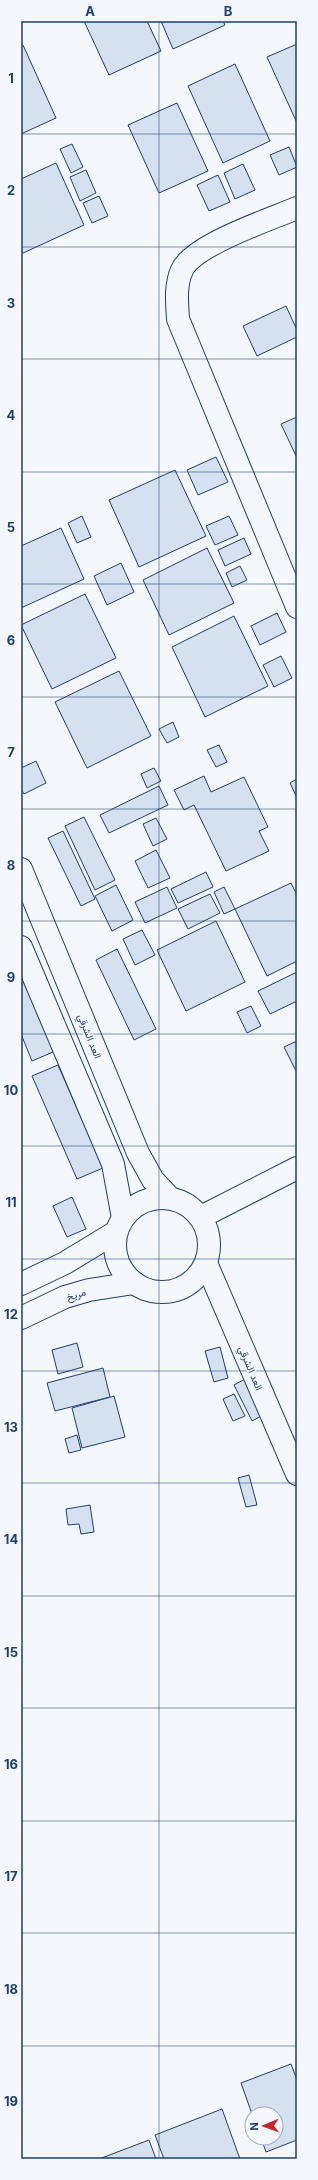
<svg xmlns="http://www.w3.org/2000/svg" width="318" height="2180" font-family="Inter,Vazirmatn,sans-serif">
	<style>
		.building { fill: #d5e0f0; stroke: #1d3f73 }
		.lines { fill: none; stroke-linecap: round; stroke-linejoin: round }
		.street-casing { stroke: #1d3f73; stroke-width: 24 }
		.street { stroke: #f4f7fb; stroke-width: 22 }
		.grid { fill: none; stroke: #1d3f73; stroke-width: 1; stroke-opacity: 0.55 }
		.labels { text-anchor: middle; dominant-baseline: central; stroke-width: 3; stroke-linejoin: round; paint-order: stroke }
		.street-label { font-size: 10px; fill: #1d3f73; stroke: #f4f7fb }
		.neatline { fill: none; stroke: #1d3f73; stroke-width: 1.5 }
		.grid-label { font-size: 13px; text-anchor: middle; font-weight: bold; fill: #1d3f73 }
	</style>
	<rect width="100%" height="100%" fill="#f4f7fb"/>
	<!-- building -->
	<g class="building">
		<polygon points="84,21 147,21 161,51 109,75"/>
		<polygon points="161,21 223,21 225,25 173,49"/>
		<polygon points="297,44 297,123 267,57"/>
		<polygon points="23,45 56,118 21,134 21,46"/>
		<polygon points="235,64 270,141 223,163 188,86"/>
		<polygon points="177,103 208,171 159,193 128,125"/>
		<polygon points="72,144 83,167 71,173 60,149"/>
		<polygon points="289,147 297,167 279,175 270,155"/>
		<polygon points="56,163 84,225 21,254 21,179"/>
		<polygon points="243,164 255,190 235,199 224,173"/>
		<polygon points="86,170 96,193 80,201 70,177"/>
		<polygon points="218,175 230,202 209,211 197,185"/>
		<polygon points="99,196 108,216 92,223 83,203"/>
		<polygon points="286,306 297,330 297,337 257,356 243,326"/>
		<polygon points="297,417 297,458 281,424"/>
		<polygon points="216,457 228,482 198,495 187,470"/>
		<polygon points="175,470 206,536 139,567 109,500"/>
		<polygon points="82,516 91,537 77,543 68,523"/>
		<polygon points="229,516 238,535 215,545 206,526"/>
		<polygon points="61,528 84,579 21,608 21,546"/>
		<polygon points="244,538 251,554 225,566 218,550"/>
		<polygon points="207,548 234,603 169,635 143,580"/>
		<polygon points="121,563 134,592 107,605 94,576"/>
		<polygon points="240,566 247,580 232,587 226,573"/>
		<polygon points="85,594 116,658 52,689 21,625"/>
		<polygon points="277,613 286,632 260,645 251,626"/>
		<polygon points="234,616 268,686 205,717 172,647"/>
		<polygon points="281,656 292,678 274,687 263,665"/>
		<polygon points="119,671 151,736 87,768 55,702"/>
		<polygon points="173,722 179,737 167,743 159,729"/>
		<polygon points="219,745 227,762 216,767 207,750"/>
		<polygon points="36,761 46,783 24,794 21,789 21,768"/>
		<polygon points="154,768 161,781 147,788 141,774"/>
		<polygon points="204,776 211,792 244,777 268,827 259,831 269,851 226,871 194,805 184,810 174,790"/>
		<polygon points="297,779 297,798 290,783"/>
		<polygon points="159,786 168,805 109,833 100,815"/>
		<polygon points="84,817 115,880 95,890 65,826"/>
		<polygon points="156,818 167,839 153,846 143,824"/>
		<polygon points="63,831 95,899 81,906 48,838"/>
		<polygon points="156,850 170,878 148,888 135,861"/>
		<polygon points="206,872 213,887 178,903 171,889"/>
		<polygon points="291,883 297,895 297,961 267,976 235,909"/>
		<polygon points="116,885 133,920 112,931 95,896"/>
		<polygon points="167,887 177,908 145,923 135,902"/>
		<polygon points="224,887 235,909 224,914 214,892"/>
		<polygon points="210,894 220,913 188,929 178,909"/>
		<polygon points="216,921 245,982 186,1011 157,950"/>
		<polygon points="142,930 155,955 135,965 123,939"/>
		<polygon points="117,949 156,1029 134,1040 96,960"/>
		<polygon points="21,960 60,1049 32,1061 21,1034"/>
		<polygon points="297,972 297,1001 270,1014 258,991"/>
		<polygon points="251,1006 261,1026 247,1033 237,1012"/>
		<polygon points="297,1041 297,1073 284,1047"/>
		<polygon points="58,1065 103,1168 77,1179 32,1076"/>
		<polygon points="72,1197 86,1229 67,1237 53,1206"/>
		<polygon points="77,1343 83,1367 58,1374 52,1350"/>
		<polygon points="220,1347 228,1378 214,1382 205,1351"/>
		<polygon points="103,1368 110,1397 55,1411 47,1383"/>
		<polygon points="245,1379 263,1415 252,1421 234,1385"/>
		<polygon points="234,1394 245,1416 233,1421 223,1399"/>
		<polygon points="114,1396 125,1437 82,1448 72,1408"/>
		<polygon points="77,1435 81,1450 69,1453 65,1439"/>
		<polygon points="249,1475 257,1505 246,1507 238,1478"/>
		<polygon points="90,1505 94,1532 81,1534 79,1524 68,1525 66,1509"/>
		<polygon points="291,2064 297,2080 297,2140 266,2152 261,2138 276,2138 276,2114 252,2114 241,2083"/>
		<polygon points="222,2109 240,2159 164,2159 155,2135"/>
		<polygon points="149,2140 156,2159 99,2159"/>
	</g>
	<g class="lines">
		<!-- street casing -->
		<g class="street-casing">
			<g id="street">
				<path d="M297,208c-26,11 -104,37 -115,62 -7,15 -5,33 -4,49l119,288"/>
				<polyline points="21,869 138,1153 153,1180 169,1197"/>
				<polyline points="21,947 113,1164 123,1218"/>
				<circle cx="162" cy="1245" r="47"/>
				<polyline points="201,1217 297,1168"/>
				<polyline points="206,1263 297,1474"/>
				<polyline points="21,1284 65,1263 116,1232"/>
				<polyline points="21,1318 65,1297 89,1290 134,1283"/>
			</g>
		</g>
		<!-- street -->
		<use href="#street" class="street"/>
	</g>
	<!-- grid -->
	<path class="grid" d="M159,21v2138M21,134h276M21,247h276M21,359h276M21,472h276M21,584h276M21,697h276M21,809h276M21,921h276M21,1034h276M21,1146h276M21,1259h276M21,1371h276M21,1483h276M21,1596h276M21,1708h276M21,1821h276M21,1933h276M21,2046h276"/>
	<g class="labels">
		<!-- street labels -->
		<g class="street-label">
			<text transform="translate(90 1036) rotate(68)">العد الشرقي</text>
			<text transform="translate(76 1294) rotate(-17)">مريخ</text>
			<text transform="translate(251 1368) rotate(67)">العد الشرقي</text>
		</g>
	</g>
	<!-- border -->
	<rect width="318" height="2180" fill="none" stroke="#f4f7fb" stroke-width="44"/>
	<!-- north arrow -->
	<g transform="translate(264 2126) rotate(268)"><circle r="19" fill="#f4f7fb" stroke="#9eadc5"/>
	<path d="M0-3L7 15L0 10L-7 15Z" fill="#c62828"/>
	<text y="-6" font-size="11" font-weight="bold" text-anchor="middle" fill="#1d3f73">N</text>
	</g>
	<rect x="22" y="22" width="274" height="2136" class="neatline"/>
	<g class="grid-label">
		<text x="90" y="16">A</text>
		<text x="228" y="16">B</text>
		<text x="11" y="83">1</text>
		<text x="11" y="195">2</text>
		<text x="11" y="308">3</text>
		<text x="11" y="420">4</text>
		<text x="11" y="532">5</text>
		<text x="11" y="645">6</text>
		<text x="11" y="757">7</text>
		<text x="11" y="870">8</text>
		<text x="11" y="982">9</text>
		<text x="11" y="1095">10</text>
		<text x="11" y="1207">11</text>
		<text x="11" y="1319">12</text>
		<text x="11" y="1432">13</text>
		<text x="11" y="1544">14</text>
		<text x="11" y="1657">15</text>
		<text x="11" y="1769">16</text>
		<text x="11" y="1881">17</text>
		<text x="11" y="1994">18</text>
		<text x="11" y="2106">19</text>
	</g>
</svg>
